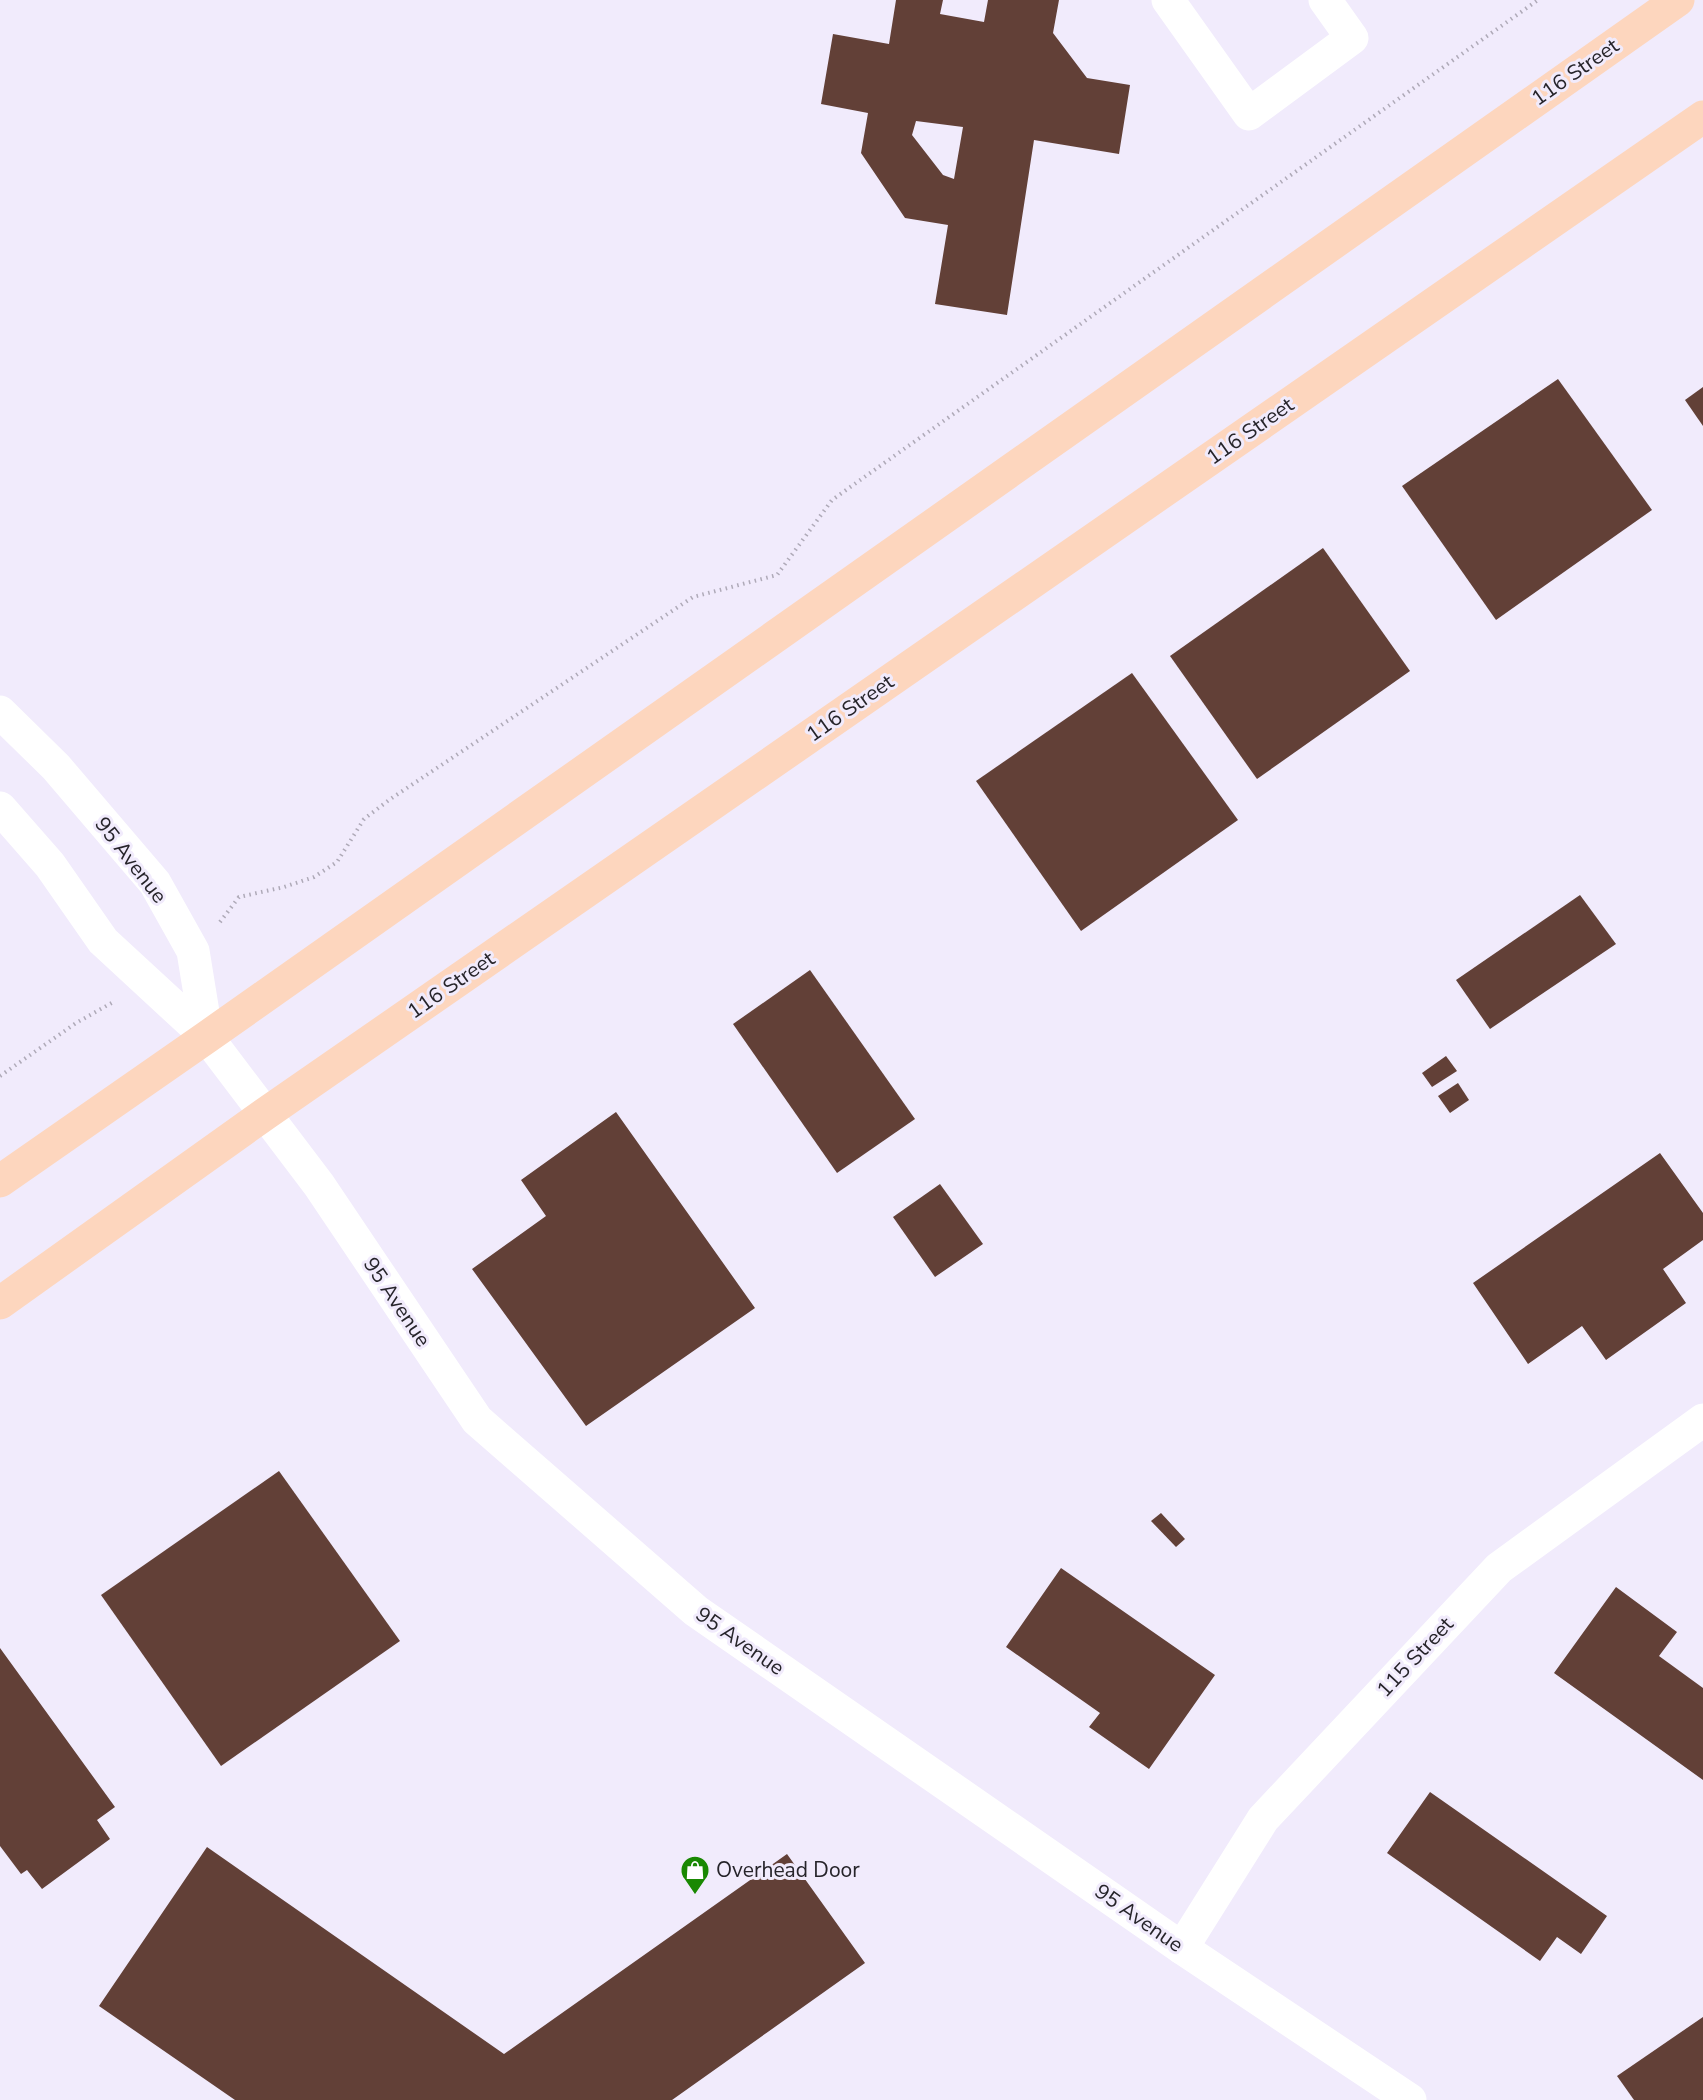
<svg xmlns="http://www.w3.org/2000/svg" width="1703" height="2100" font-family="'Nunito Sans',sans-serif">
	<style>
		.building { fill: #624037; fill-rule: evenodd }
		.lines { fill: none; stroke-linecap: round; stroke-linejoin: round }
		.path { stroke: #afaab8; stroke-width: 4; stroke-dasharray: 1.5 4.5; stroke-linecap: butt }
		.minor { stroke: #fff; stroke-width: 33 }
		.major { stroke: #fdd6be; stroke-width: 33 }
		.labels { text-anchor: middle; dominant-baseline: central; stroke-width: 6; stroke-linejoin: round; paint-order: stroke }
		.street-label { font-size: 21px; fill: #26242a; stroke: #f1ebfc }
		.poi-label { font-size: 21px; fill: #26242a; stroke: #f1ebfc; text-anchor: start }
	</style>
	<rect width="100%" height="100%" fill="#f1ebfc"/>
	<!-- building -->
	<g class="building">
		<path d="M896,0h47l-3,14 44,8 4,-22h71l-6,33 34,45 43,7 -11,69 -85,-14 -27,175 -72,-11 13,-79 -43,-7 -44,-65 7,-40 -47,-9 12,-70 56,10zM916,121l47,6 -9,52 -11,-4 -31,-40z"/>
		<polygon points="1558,379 1652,510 1496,620 1402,486"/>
		<polygon points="1703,387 1703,426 1685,400"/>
		<polygon points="1323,548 1410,671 1257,779 1170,656"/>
		<polygon points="1132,673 1238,820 1081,931 976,781"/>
		<polygon points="1580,895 1616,944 1490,1029 1456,980"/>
		<polygon points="810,970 915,1119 837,1173 733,1024"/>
		<polygon points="1446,1056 1457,1071 1432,1087 1422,1073"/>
		<polygon points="1458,1083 1469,1100 1450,1113 1438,1096"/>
		<polygon points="616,1112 755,1308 586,1426 472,1269 546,1216 521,1180"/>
		<polygon points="1660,1153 1703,1213 1703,1240 1663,1269 1686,1303 1606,1360 1582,1326 1528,1364 1473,1283"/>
		<polygon points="940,1184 983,1244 935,1277 893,1217"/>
		<polygon points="279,1471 400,1641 221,1766 101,1595"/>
		<polygon points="1161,1513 1185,1539 1176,1547 1151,1521"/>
		<polygon points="1061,1568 1215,1675 1149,1769 1089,1727 1100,1713 1006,1647"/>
		<polygon points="1616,1587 1677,1632 1659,1656 1703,1688 1703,1780 1554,1673"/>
		<polygon points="0,1648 115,1807 97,1820 110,1839 42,1889 27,1870 21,1874 0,1846"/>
		<polygon points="1430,1792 1607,1916 1581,1954 1557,1937 1540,1961 1387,1853"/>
		<polygon points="207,1847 504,2054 787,1854 865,1963 672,2100 235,2100 99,2006"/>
		<polygon points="1703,2017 1703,2100 1634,2100 1617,2076"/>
	</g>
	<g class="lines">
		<!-- path -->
		<g class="path">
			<polyline points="220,922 239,897 284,887 314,877 337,862 364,819 389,800 693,597 777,575 832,500 1538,0"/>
			<polyline points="0,1076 76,1023 115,1001"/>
		</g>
		<!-- minor -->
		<g class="minor">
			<polyline points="1168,0 1249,114 1352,38 1325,0"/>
			<polyline points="0,712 56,767 155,883 193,951 207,1037"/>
			<polyline points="0,808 50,865 103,941 207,1037 319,1185 477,1420 696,1611 1182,1948 1410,2100"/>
			<polyline points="1182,1948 1263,1819 1499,1568 1703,1420"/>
		</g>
		<!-- major -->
		<g class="major">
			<polyline points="0,1181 207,1037 1678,0"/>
			<polyline points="0,1303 265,1114 1703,117"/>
		</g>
	</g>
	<!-- icons -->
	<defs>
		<g id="shop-pin" transform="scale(1.5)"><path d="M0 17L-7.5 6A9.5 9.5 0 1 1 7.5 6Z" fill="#198802" stroke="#f1ebfc"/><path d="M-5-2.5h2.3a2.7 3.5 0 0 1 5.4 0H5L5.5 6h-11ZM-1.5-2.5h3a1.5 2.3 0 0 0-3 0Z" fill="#fff"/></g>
	</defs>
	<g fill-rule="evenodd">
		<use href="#shop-pin" x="695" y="1870"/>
	</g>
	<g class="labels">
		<!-- street labels -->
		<g class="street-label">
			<text transform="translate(1575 72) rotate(-35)">116 Street</text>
			<text transform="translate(1250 431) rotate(-35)">116 Street</text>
			<text transform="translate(850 708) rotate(-35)">116 Street</text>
			<text transform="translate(131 860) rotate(52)">95 Avenue</text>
			<text transform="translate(451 985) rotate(-35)">116 Street</text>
			<text transform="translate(397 1302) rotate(56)">95 Avenue</text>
			<text transform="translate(740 1641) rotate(35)">95 Avenue</text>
			<text transform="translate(1415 1657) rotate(-47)">115 Street</text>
			<text transform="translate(1139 1918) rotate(35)">95 Avenue</text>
		</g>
		<!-- poi labels -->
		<g class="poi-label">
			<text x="716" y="1870">Overhead Door</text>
		</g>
	</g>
</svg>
